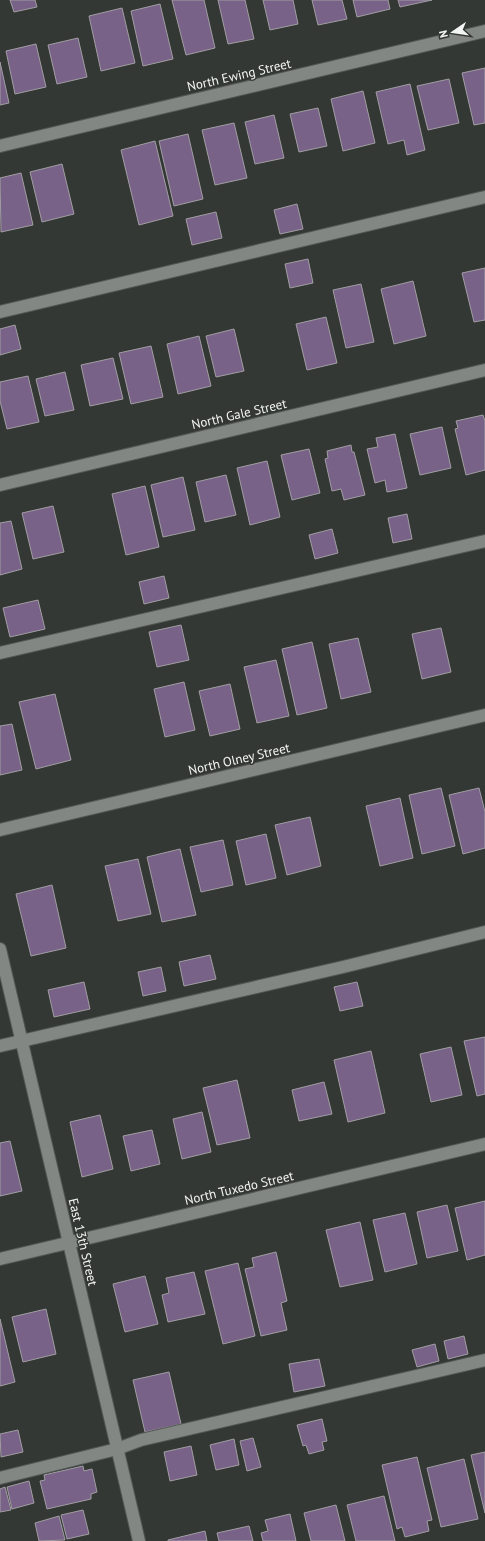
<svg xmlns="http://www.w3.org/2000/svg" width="485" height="1541" font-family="'PT Sans',sans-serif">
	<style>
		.building { fill: #796287; stroke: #a19ea3 }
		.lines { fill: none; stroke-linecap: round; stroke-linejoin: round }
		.minor-casing { stroke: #535755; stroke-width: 14 }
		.minor { stroke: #828784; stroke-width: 12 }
		.labels { text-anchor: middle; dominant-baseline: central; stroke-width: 3; stroke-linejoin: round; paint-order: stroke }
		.street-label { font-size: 13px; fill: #f2f5f3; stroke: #343835 }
	</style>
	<rect width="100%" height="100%" fill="#343835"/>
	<!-- building -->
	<g class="building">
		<polygon points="10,0 35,0 37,7 14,12"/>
		<polygon points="172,0 204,0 215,48 186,55"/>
		<polygon points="218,0 245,0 254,39 228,44"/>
		<polygon points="263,0 293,0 298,24 270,30"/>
		<polygon points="312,0 342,0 347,19 318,25"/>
		<polygon points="353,0 388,0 390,9 357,17"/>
		<polygon points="398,0 432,0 400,7"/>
		<polygon points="160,4 173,59 143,66 131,11"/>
		<polygon points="122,8 135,63 101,71 89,16"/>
		<polygon points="78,38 87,77 57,84 48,45"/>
		<polygon points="36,44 46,87 15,94 6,51"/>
		<polygon points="0,62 9,103 0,105"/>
		<polygon points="485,68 485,123 474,125 462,73"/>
		<polygon points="449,79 459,123 428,130 417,86"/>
		<polygon points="410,84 425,150 407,155 404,140 388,144 376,92"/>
		<polygon points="363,91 375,143 343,151 331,99"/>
		<polygon points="318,108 327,146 299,152 290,114"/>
		<polygon points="274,115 284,158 255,164 245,122"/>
		<polygon points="234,123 247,178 215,185 202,130"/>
		<polygon points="188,134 203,199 174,206 159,141"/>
		<polygon points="155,141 173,216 139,225 121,150"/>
		<polygon points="62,164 74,214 42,222 30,172"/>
		<polygon points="21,173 33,225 1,232 0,178"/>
		<polygon points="297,204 303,229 280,234 274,210"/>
		<polygon points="216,212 222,238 192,245 186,219"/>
		<polygon points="308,259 313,283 290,288 285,264"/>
		<polygon points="485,268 485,320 474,322 462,273"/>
		<polygon points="413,281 426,336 394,344 381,289"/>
		<polygon points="361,284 374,342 346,348 333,290"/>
		<polygon points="326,317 337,363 307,370 296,324"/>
		<polygon points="15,325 21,349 0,355 0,329"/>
		<polygon points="234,329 244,371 216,377 206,336"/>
		<polygon points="199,336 211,386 178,394 167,344"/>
		<polygon points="151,346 163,397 131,404 119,353"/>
		<polygon points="113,358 123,399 90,406 81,365"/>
		<polygon points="65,372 74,410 45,416 36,379"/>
		<polygon points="28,376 39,422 7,429 0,401 0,382"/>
		<polygon points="483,415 485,421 485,470 466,475 455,429 458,428 456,421"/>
		<polygon points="442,427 451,468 420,475 410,434"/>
		<polygon points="395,434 407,488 387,492 385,480 375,483 367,449 378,447 376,438"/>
		<polygon points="351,445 352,452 354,452 365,495 344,500 341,489 332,491 325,459 328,458 327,451"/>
		<polygon points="309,449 320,493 292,500 281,455"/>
		<polygon points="267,461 280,517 250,525 237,468"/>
		<polygon points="226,475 236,515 205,522 196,482"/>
		<polygon points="183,477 195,530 163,537 151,485"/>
		<polygon points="145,486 159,547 126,555 112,494"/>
		<polygon points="53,506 64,552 33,559 22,513"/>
		<polygon points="407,514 412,539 393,543 388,518"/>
		<polygon points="11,521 22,569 0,575 0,523"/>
		<polygon points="332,529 338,553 315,559 309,535"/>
		<polygon points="164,576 169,598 144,604 139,582"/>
		<polygon points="38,600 45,629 10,637 3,608"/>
		<polygon points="181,625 189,660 157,667 149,632"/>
		<polygon points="441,628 451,672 422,679 412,634"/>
		<polygon points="358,638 371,692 341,699 329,644"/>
		<polygon points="312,642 327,708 297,715 282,649"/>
		<polygon points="276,660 289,716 257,723 244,667"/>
		<polygon points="184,682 195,730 165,737 154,689"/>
		<polygon points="230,684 240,729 210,736 199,691"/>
		<polygon points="55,694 71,760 36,769 19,702"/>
		<polygon points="12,724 22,770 0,775 0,726"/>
		<polygon points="441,788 455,846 422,854 409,795"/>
		<polygon points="479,788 485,812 485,848 463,854 449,795"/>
		<polygon points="400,798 413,858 380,866 366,806"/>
		<polygon points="310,817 321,866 287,875 275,825"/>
		<polygon points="266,834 276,878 246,885 236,841"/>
		<polygon points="223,840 233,885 201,892 190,847"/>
		<polygon points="180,849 196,915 162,922 147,857"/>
		<polygon points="138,859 151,914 118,921 105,866"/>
		<polygon points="52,885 66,948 31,956 16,894"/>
		<polygon points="210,955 216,979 184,986 179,962"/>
		<polygon points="161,967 166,991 143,996 138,972"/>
		<polygon points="84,982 90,1009 54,1017 48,990"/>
		<polygon points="357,982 363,1006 340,1011 334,987"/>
		<polygon points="485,1037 485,1094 477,1096 464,1041"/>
		<polygon points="451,1047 462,1095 431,1102 420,1054"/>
		<polygon points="371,1051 385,1113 348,1122 334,1060"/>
		<polygon points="237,1080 250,1138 217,1145 203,1088"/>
		<polygon points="324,1082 332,1114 299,1121 292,1090"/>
		<polygon points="202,1112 211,1152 182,1159 173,1119"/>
		<polygon points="100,1115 113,1169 82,1177 70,1122"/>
		<polygon points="152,1130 160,1164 131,1171 123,1136"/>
		<polygon points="10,1141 22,1191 0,1196 0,1143"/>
		<polygon points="485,1201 485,1255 467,1260 455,1208"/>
		<polygon points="447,1205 458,1251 427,1258 417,1212"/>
		<polygon points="405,1213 417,1264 385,1272 373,1220"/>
		<polygon points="360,1222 373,1280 340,1287 326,1230"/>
		<polygon points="276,1252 287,1301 281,1303 287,1330 261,1336 245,1269 254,1267 252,1258"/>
		<polygon points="238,1263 255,1336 223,1344 205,1271"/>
		<polygon points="194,1272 205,1314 168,1322 162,1295 169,1293 166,1278"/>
		<polygon points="145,1276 158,1324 125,1332 113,1284"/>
		<polygon points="46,1309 56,1354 23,1362 12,1317"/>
		<polygon points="0,1319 15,1382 0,1386"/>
		<polygon points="464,1336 468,1354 448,1359 444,1341"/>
		<polygon points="435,1344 439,1361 417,1367 412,1350"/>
		<polygon points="319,1359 325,1386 294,1392 289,1364"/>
		<polygon points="169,1372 181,1424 145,1432 133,1380"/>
		<polygon points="322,1419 327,1441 322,1442 324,1450 309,1454 306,1445 303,1446 297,1425"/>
		<polygon points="18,1430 23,1452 1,1457 0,1434"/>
		<polygon points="253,1438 261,1467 247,1471 240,1441"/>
		<polygon points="234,1439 239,1465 216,1470 210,1445"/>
		<polygon points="191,1446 197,1475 170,1481 164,1452"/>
		<polygon points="485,1452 485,1513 471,1455"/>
		<polygon points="417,1457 432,1520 427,1521 429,1531 405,1537 402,1527 397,1529 382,1465"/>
		<polygon points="464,1459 478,1519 441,1527 427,1468"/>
		<polygon points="83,1466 84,1471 92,1469 97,1492 91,1494 91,1499 47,1509 40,1481 45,1480 44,1475"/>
		<polygon points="29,1481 34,1503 12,1509 7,1487"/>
		<polygon points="5,1487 11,1510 0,1512 0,1489"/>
		<polygon points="384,1496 395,1541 356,1541 347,1505"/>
		<polygon points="336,1505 345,1541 311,1541 304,1513"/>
		<polygon points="83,1510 89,1534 67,1539 61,1515"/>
		<polygon points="290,1514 296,1541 263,1541 261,1533 268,1531 265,1520"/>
		<polygon points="59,1516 65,1540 39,1541 35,1523"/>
		<polygon points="249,1526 253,1541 219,1541 217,1533"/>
		<polygon points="205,1531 207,1541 168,1541 168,1540"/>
	</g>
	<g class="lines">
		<!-- minor casing -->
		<g class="minor-casing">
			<g id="minor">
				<polyline points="0,146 485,31"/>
				<polyline points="0,312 485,197"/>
				<polyline points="0,485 485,370"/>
				<polyline points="0,653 485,541"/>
				<polyline points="0,830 485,715"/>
				<polyline points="0,949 139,1541"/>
				<polyline points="0,1046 343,967 485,932"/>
				<polyline points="0,1259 485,1144"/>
				<polyline points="0,1478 117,1449 141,1440 485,1360"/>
			</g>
		</g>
		<!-- minor -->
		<use href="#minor" class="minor"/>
	</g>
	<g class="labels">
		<!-- street labels -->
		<g class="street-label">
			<text transform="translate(239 75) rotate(-13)">North Ewing Street</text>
			<text transform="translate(239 414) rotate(-13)">North Gale Street</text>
			<text transform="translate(239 759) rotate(-13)">North Olney Street</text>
			<text transform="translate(239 1188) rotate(-13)">North Tuxedo Street</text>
			<text transform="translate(83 1242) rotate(77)">East 13th Street</text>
		</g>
	</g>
	<!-- north arrow -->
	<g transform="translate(453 32) rotate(257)" stroke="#343835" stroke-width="3" paint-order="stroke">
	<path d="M0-3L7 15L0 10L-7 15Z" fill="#f2f5f3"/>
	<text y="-6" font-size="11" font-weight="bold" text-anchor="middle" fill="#f2f5f3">N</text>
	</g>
</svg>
